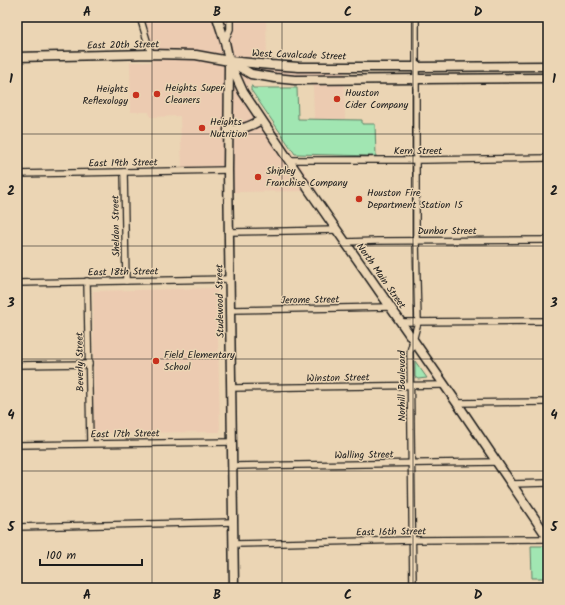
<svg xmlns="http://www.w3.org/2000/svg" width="565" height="605" font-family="Kalam,sans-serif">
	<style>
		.built { fill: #eccbb1 }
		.green { fill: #a1e6b2; stroke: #5e8167 }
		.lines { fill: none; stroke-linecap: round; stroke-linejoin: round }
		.minor-casing { stroke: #1c1c1c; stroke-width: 8 }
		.secondary-casing { stroke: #1c1c1c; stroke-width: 11 }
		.minor { stroke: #ebd5b4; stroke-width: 5.5 }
		.secondary { stroke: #ebd5b4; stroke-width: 8 }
		.grid { fill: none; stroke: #1c1c1c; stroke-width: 1; stroke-opacity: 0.55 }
		.poi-dot { fill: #c8321e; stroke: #ebd5b4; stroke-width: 1.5 }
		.labels { text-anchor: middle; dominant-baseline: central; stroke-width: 3; stroke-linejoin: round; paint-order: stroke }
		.street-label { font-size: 10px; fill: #1c1c1c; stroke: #ebd5b4 }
		.poi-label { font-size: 10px; fill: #1c1c1c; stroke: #ebd5b4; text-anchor: start }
		.neatline { fill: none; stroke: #1c1c1c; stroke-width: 1.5 }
		.grid-label { font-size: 13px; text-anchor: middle; font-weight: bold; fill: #1c1c1c }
	</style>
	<rect width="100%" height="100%" fill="#ebd5b4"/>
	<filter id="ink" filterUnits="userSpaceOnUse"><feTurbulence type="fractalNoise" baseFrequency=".025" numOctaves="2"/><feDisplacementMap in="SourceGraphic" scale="8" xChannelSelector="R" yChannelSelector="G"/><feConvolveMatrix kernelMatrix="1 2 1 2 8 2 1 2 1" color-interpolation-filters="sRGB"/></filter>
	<g filter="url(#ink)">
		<!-- built -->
		<g class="built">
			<polygon points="142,17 208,17 208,19 231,18 232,17 266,17 267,61 284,63 344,63 345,119 314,119 313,84 275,82 252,79 250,81 247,85 249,91 318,191 234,192 233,166 182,167 180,116 150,117 149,112 131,112 130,62 151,62 151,43"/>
			<polygon points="217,288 220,432 94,433 93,291"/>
		</g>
		<!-- green -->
		<g class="green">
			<polygon points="252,86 253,88 297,88 298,119 362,120 362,124 375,124 376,156 295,154 251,90 251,86"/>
			<polygon points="415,361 427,378 418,379 415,377"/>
			<polygon points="531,546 544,546 548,554 548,578 532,578"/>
		</g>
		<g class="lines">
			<!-- minor casing -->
			<g class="minor-casing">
				<g id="minor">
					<polyline points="140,17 151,54"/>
					<polyline points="225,41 230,29 230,17"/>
					<polyline points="288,160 425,160 548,158"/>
					<polyline points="124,172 126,281"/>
					<polyline points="17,174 228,170"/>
					<polyline points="229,232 337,230"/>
					<polyline points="345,242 377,241 548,240"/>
					<polyline points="87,281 90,443"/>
					<polyline points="17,283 230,279"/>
					<polyline points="230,310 390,307"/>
					<polyline points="400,322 548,321"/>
					<polyline points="17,365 89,364"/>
					<polyline points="232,388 444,385"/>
					<polyline points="457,403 548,402"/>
					<polyline points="17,445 232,442"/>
					<polyline points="233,466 497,462"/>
					<polyline points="511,484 548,483"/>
					<polyline points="17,527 234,522"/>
					<polyline points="234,544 412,540 548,539"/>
					<polyline points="413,588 410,352 418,322 416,241 416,17"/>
				</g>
			</g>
			<!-- secondary casing -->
			<g class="secondary-casing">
				<g id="secondary">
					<polyline points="217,17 225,42 229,61 243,92 300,177 457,403 548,538"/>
					<polyline points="17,57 151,54 196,55 229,61 271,65 299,67 416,67 548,66"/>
					<polyline points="231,62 251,74 275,78 295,80 548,78"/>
					<polyline points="229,65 228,170 234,588"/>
					<path d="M228,130c15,-1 21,-3 33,-10"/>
				</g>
			</g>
			<!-- minor -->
			<use href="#minor" class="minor"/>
			<!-- secondary -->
			<use href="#secondary" class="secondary"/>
		</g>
	</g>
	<!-- grid -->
	<path class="grid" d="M152,17v571M282,17v571M413,17v571M17,134h531M17,246h531M17,359h531M17,471h531"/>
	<!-- markers -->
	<g class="poi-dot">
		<circle cx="157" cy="94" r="4"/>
		<circle cx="136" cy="95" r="4"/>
		<circle cx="337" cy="99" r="4"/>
		<circle cx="202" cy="128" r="4"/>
		<circle cx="258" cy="177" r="4"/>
		<circle cx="359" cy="199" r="4"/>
		<circle cx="156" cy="361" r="4"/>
	</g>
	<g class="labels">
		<!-- street labels -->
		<g class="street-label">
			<text transform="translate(123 45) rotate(-1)">East 20th Street</text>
			<text transform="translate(299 55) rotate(2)">West Cavalcade Street</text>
			<text x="418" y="151">Kern Street</text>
			<text transform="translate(123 163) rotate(-1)">East 19th Street</text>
			<text transform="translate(116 226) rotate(-91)">Sheldon Street</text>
			<text x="447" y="231">Dunbar Street</text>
			<text transform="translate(123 272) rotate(-1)">East 18th Street</text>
			<text transform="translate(381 276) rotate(55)">North Main Street</text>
			<text transform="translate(310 300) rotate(-1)">Jerome Street</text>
			<text transform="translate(220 301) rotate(-91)">Studewood Street</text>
			<text transform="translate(80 362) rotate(-91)">Beverly Street</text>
			<text transform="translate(338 378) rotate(-1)">Winston Street</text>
			<text transform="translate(402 386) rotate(-90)">Norhill Boulevard</text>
			<text transform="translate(125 434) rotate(-1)">East 17th Street</text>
			<text transform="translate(364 455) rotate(-1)">Walling Street</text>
			<text transform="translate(391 532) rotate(-1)">East 16th Street</text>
		</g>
		<!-- poi labels -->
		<g class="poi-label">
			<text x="165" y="88">Heights Super<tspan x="165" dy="12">Cleaners</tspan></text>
			<text x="128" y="89" text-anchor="end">Heights<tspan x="128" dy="12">Reflexology</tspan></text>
			<text x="345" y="93">Houston<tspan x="345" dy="12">Cider Company</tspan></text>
			<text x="210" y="122">Heights<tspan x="210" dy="12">Nutrition</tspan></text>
			<text x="266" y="171">Shipley<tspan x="266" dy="12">Franchise Company</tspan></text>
			<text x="367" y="193">Houston Fire<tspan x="367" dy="12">Department Station 15</tspan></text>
			<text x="164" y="355">Field Elementary<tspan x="164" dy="12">School</tspan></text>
		</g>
	</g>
	<!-- margin -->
	<rect width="565" height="605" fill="none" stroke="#ebd5b4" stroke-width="44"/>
	<!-- scale -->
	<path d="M40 559v6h102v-6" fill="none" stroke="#1c1c1c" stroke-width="2"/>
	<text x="46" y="559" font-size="12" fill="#1c1c1c" stroke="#ebd5b4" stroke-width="3" paint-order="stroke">100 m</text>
	<rect x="22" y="22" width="521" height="561" class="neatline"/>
	<g class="grid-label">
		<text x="87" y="16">A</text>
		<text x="217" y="16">B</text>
		<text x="348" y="16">C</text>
		<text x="478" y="16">D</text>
		<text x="11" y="83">1</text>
		<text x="554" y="83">1</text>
		<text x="11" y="195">2</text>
		<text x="554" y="195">2</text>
		<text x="11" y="307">3</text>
		<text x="554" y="307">3</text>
		<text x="11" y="419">4</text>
		<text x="554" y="419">4</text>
		<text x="11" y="531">5</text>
		<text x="554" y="531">5</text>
		<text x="87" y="599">A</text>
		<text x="217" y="599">B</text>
		<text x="348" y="599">C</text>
		<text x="478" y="599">D</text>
	</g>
</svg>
